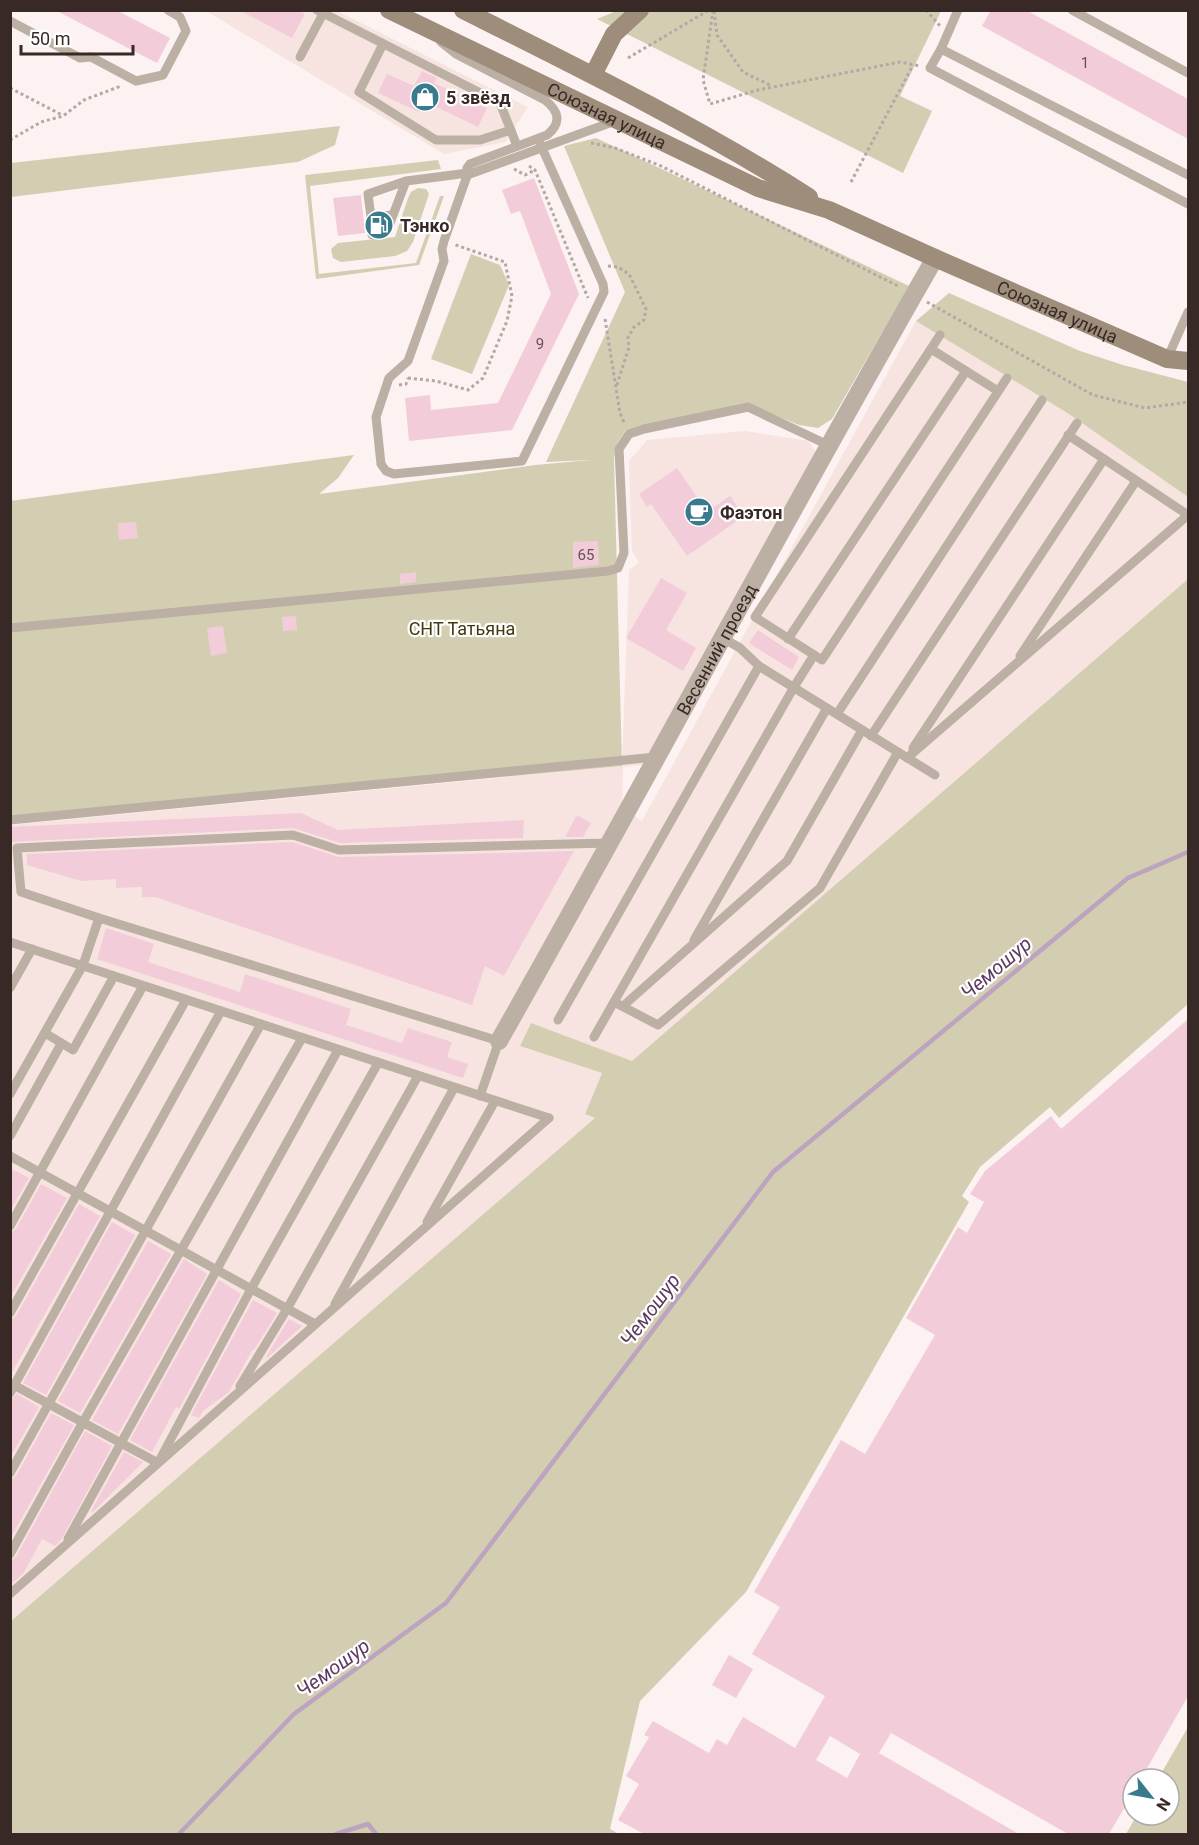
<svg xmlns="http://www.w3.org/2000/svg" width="1199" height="1845" font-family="Roboto,sans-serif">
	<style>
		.built { fill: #f7e4e0 }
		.green { fill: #d3ceb1 }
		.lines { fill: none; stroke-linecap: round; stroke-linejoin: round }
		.stream { stroke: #bca3bf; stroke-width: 4.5 }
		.building { fill: #f3ccd9; fill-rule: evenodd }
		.path { stroke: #b3a8a6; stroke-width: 3; stroke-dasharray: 3 3; stroke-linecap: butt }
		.lane { stroke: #bcafa3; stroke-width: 9 }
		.street { stroke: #bcafa3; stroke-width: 18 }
		.secondary { stroke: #9f8d7c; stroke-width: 18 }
		.labels { text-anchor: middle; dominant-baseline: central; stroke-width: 4.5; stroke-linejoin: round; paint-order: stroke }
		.number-label { font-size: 15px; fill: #675253 }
		.poi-label { font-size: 18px; font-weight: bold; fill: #382926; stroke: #fff; text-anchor: start }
		.street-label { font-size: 18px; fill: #382926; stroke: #fff }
		.park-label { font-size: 18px; fill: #41390c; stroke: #fff }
		.water-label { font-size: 20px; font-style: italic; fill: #5e3a62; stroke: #fff }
	</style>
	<rect width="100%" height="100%" fill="#fbf2f1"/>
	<!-- built -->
	<g class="built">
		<polygon points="206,11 337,11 528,107 505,142 444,154"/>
		<polygon points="916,321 1069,414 1188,497 1188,579 632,1061 531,1024 520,1046 602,1073 585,1114 596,1118 11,1621 11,825 622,766 629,570 639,562 632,551 629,461 647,440 745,431 809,441 816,453 643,765 623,767 622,808 642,821"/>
	</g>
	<!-- green -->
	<g class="green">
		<polygon points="619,10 941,11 900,96 932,111 903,173 597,19"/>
		<polygon points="340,126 335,145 298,162 11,197 11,163"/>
		<polygon points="596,138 909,286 832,419 818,428 799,425 745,403 625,431 616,445 614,459 622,766 11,822 10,501 354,455 338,478 319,494 536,465 590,460 546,462 625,292 564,146"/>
		<polygon points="438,160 441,169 310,186 319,274 416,263 440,196 444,196 419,265 316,279 305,175"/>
		<polygon points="418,188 426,189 429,194 413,242 407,251 395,256 341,262 333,258 331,249 338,243 395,237 408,198 411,192"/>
		<polygon points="471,254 500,265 509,285 472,374 431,359"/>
		<polygon points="949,293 1080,351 1123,365 1188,382 1188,497 1069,414 916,321"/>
		<polygon points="1188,579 1188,1004 1059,1118 1050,1107 980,1167 962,1196 969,1202 746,1592 640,1701 610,1829 619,1834 11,1834 11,1621 595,1118 585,1114 602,1073 520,1046 531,1023 632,1061"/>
		<polygon points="1188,1727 1188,1834 1126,1834 1137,1815 1169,1815 1169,1779 1158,1779"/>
	</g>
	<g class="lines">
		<!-- stream -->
		<g class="stream">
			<polyline points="179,1834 294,1714 446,1603 773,1172 1128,878 1188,852"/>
			<polyline points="336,1834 368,1824 376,1834"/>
		</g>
	</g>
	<!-- building -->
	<g class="building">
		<polygon points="55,10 116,10 170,38 157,63"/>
		<polygon points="239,10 298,10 305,14 292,38"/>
		<polygon points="991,10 1026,10 1188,99 1188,139 982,26"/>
		<polygon points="422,71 437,78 434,83 487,108 478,127 424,101 419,112 378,93 387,74 414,86"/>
		<polygon points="534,178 579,294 512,430 409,441 405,398 430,395 431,410 498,403 551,294 520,211 511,214 502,190"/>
		<polygon points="361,195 365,233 338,236 333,198"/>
		<polygon points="677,468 701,503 708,498 714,507 730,496 744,516 687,556 651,504 647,507 639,494"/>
		<polygon points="136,522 138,538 119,540 118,523"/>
		<polygon points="598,541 599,565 573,568 573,542"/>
		<polygon points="416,572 416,582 400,584 400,574"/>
		<polygon points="661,578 687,593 666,630 696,648 683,671 626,638"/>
		<polygon points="296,616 297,630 283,631 282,617"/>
		<polygon points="223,626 227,653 211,656 207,628"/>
		<polygon points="758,630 799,657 792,670 749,643"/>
		<polygon points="301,813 338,830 524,820 523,838 340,843 293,828 10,842 10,827"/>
		<polygon points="577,815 591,823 583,837 565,837"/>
		<polygon points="292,842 339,857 574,851 504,976 485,966 472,1005 155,897 142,897 142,887 116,888 116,879 81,881 27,865 27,854"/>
		<polygon points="106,928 154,944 148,962 240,992 245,974 351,1009 346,1025 402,1043 408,1028 452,1042 447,1057 468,1064 463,1078 97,959"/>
		<path d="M1188,1019v677l-47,83h-8v14l-24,41h-41l-177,-101 -12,20 140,81h-375l-26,-14 21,-36 -13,-8 23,-39 -5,-2 9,-14 56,32 8,-14 10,6 16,-28 52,31 30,-52 -73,-42 28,-47 -26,-15 87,-152 24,14 70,-119 -29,-17 52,-91 9,6 17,-31 -14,-8 15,-23 66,-55 10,13zM830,1736l30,18 -13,24 -31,-18z"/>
		<polygon points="10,1168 29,1178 10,1211"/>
		<polygon points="41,1184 67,1198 10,1298 10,1233 16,1229"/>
		<polygon points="79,1204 100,1216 10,1376 10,1320 16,1316"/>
		<polygon points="112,1222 135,1235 46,1395 23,1383"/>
		<polygon points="148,1241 171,1254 80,1413 58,1401"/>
		<polygon points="184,1259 207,1274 118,1434 92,1420"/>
		<polygon points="219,1280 241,1294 179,1409 176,1407 152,1452 130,1440"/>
		<polygon points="253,1300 277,1313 254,1350 253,1349 229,1392 203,1411 199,1418 191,1415"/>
		<polygon points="289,1319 302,1326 267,1358 266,1357"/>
		<polygon points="17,1394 39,1407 10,1458 10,1400"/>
		<polygon points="51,1413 74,1425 10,1539 10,1480 16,1476"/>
		<polygon points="85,1431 112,1446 61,1540 55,1546 42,1539 23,1574 10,1585 10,1561 16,1557"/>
		<polygon points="124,1452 143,1462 93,1512 91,1511"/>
		<polygon points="729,1655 753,1669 736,1698 712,1685"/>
	</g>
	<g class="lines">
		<!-- path -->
		<g class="path">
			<polyline points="713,10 703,80 710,104 758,90 900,62 920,66"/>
			<polyline points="926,10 940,26"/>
			<polyline points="714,11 717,35 743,72 772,86"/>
			<polyline points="628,58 709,10"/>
			<polyline points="10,88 62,115"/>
			<polyline points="10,140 41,122 63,116 84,100 121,86"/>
			<polyline points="591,143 615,148 661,166 900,287"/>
			<polyline points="529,166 535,170 588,298"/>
			<polyline points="514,169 525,175 535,170"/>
			<polyline points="851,182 913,65"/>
			<polyline points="608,266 618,267 629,274 646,309 644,320 634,327 628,337 629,347 616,388"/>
			<polyline points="927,302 1093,395 1145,408 1188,402"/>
			<polyline points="605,319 620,413 625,425"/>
			<polyline points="408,378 436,381 468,390 483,378 507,321 512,296 505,262 453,244"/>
			<polyline points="399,385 406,384 408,378"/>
		</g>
		<!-- lane -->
		<g class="lane">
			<polyline points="317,10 500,103 517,146"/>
			<polyline points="958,10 941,49 1188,175"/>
			<polyline points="1072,10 1188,73"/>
			<polyline points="10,21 80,58 91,57 136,81 163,75 186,31 180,17 168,10"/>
			<path d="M441,42l15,12 89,46c14,11 17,23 2,35l-77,29 -3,4 3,6 145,-53"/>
			<polyline points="383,44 359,92 436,140 480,140 511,130"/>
			<polyline points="941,49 930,68 1188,204"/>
			<polyline points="300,57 325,10"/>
			<polyline points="406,181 368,194 371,217 393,215 406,181 468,173 444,241 442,249 444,261 408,361 389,378 376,417 381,464 386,471 394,474 522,461 604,292 603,284 538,139"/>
			<polyline points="371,217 372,235 387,231 393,215"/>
			<polyline points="940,335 755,617 822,660 1007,378"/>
			<polyline points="931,349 998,391"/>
			<polyline points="1167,359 1188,312"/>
			<polyline points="1068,435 1188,515"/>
			<polyline points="10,628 608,571 618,568 624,553 619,449 629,434 644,429 748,407 828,445"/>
			<polyline points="721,637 740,648 759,666 935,775"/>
			<polyline points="788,639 966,371"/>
			<polyline points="1020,656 1136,481"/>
			<polyline points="837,714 1042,400"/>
			<polyline points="871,736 1077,423"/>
			<polyline points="913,748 1104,459"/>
			<polyline points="907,758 1188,515"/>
			<polyline points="10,820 656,757"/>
			<polyline points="694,940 827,708"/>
			<polyline points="10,942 549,1118"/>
			<polyline points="10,988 32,949"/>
			<polyline points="614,1002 658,1025 820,888 898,752"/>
			<polyline points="623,1006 787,861 862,730"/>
			<polyline points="558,1020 759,666"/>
			<polyline points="45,1033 73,1050 114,976"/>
			<polyline points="594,1037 794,687 814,655"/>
			<polyline points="10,1094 83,965 99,918"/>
			<polyline points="480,1096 499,1041 99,918 21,892 17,848 293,835 339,850 609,843"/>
			<polyline points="10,1136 61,1044"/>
			<polyline points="10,1156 315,1324"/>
			<polyline points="427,1222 495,1101"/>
			<polyline points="10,1226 143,986"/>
			<polyline points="335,1304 454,1088"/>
			<polyline points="10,1313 186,1000"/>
			<polyline points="10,1383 158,1463 251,1289 378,1063"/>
			<polyline points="240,1386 287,1309 418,1076"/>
			<polyline points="10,1393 221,1011"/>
			<polyline points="10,1473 261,1024"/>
			<polyline points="68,1539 338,1050"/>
			<polyline points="10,1554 83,1422 302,1038"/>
			<polyline points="10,1594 549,1118"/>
		</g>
		<!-- street -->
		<path class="street" id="s1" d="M499,1041c147,-260 287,-524 436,-783"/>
		<!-- secondary -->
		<g class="secondary">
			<path id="s2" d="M389,10l369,178 71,22 106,48 232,101 21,2"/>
			<path d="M463,10c118,59 236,117 346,187"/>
			<polyline points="593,75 614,34 640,10"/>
		</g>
	</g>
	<!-- icons -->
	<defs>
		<g id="shop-disc" transform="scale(1.5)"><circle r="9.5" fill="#397a8d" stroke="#fff"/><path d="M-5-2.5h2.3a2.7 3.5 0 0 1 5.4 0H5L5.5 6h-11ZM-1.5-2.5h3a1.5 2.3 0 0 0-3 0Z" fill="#fff"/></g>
		<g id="fuel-disc" transform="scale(1.5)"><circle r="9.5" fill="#397a8d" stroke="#fff"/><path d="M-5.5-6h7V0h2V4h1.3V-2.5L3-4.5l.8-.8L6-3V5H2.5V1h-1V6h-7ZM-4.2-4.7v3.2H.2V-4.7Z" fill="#fff"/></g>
		<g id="cafe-disc" transform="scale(1.5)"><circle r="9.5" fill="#397a8d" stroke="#fff"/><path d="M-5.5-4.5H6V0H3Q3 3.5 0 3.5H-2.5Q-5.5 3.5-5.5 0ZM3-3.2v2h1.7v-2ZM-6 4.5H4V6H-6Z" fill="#fff"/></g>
	</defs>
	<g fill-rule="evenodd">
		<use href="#shop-disc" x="425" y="97"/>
		<use href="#fuel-disc" x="379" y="225"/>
		<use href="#cafe-disc" x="699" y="512"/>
	</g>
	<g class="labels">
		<!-- number labels -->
		<g class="number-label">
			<text x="1085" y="63">1</text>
			<text x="540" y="344">9</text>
			<text x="586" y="555">65</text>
		</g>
		<!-- poi labels -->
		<g class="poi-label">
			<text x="446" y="97">5 звёзд</text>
			<text x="400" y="225">Тэнко</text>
			<text x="720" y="512">Фаэтон</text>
		</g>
		<!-- street labels -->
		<g class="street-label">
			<text stroke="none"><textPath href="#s2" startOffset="242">Союзная улица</textPath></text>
			<text stroke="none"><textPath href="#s2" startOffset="734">Союзная улица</textPath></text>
			<text stroke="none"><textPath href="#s1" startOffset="448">Весенний проезд</textPath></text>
		</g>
		<!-- park labels -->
		<g class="park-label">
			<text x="462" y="628">СНТ Татьяна</text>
		</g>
		<!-- water labels -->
		<g class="water-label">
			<text transform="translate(996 968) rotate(-40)">Чемошур</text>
			<text transform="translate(650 1310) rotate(-53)">Чемошур</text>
			<text transform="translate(333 1668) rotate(-36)">Чемошур</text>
		</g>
	</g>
	<!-- border -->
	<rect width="1199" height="1845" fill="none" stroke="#382926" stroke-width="24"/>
	<!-- north arrow -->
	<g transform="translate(1151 1797) rotate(121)"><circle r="28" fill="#ffffff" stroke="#afa9a8" stroke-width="1.5"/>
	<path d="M0-4.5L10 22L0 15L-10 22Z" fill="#397a8d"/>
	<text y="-9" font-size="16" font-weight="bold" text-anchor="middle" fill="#382926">N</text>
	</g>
	<!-- scale -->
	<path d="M21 45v9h112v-9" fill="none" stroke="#382926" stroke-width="3"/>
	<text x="30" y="45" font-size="18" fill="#382926" stroke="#ffffff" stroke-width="4.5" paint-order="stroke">50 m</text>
</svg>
